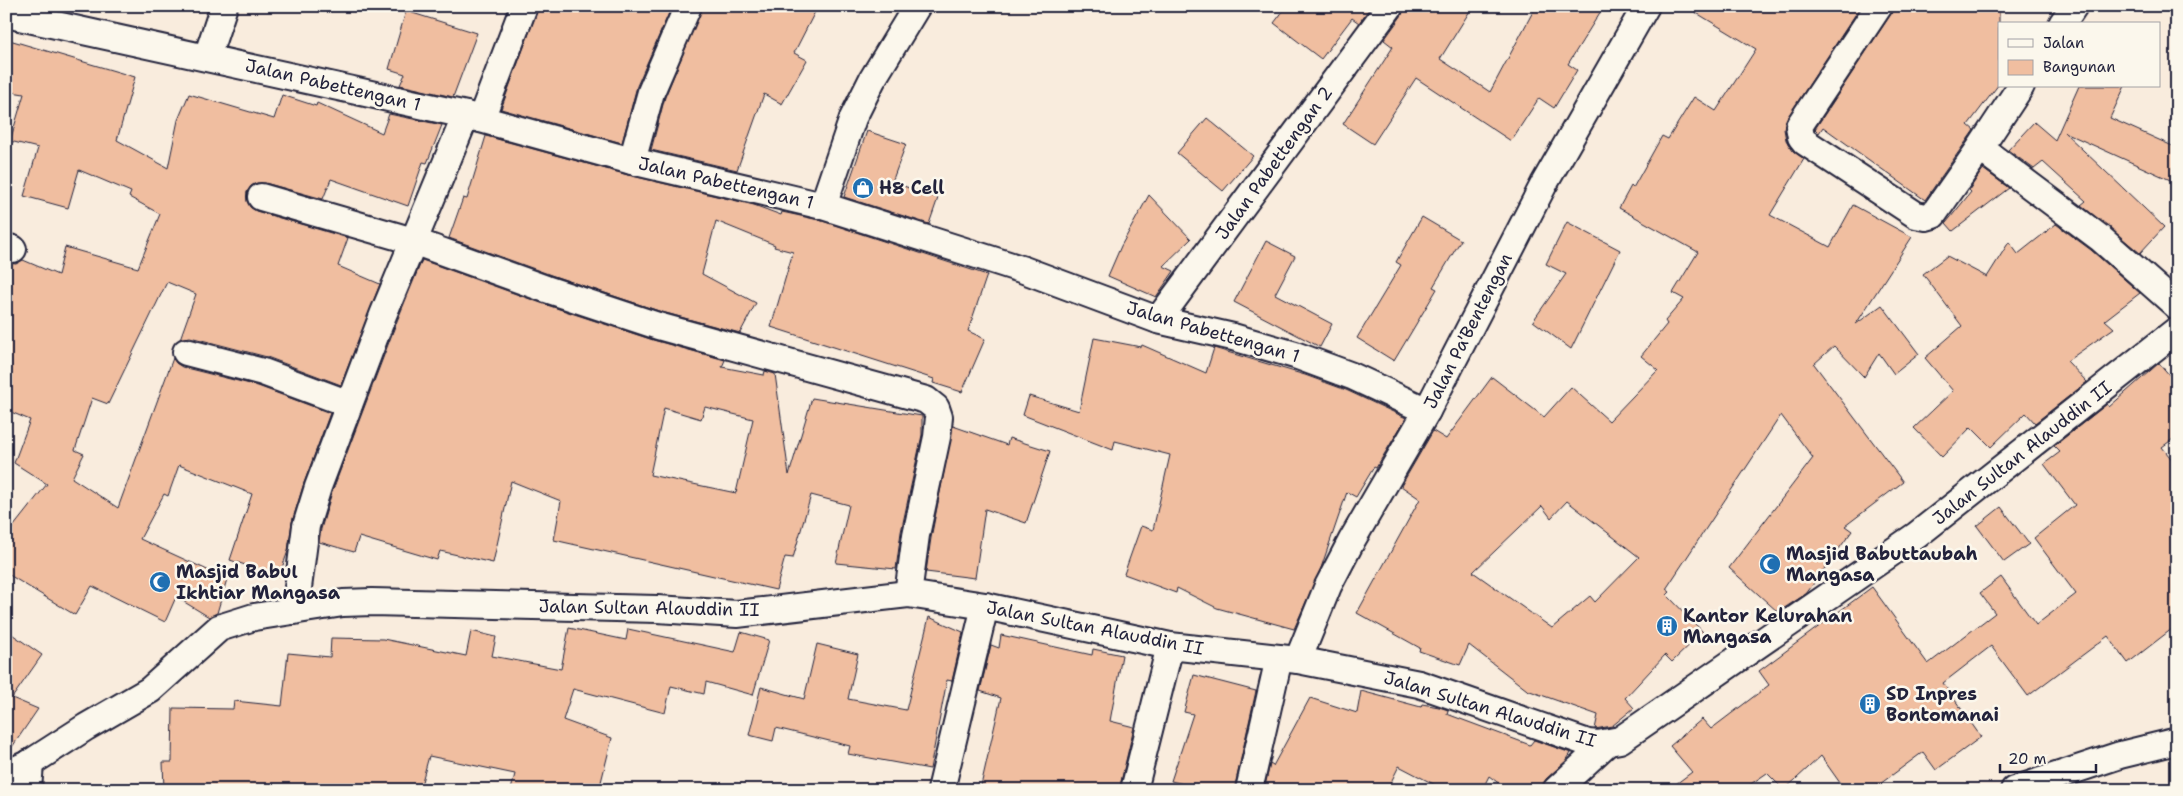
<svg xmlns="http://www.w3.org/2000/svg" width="2183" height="796" font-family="'Shantell Sans',sans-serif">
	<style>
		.building { fill: #f0bea0; stroke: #22223b; fill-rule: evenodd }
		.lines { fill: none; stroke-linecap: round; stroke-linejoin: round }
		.minor-casing { stroke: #22223b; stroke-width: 30 }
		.minor { stroke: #fbf7ec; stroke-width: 26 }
		.labels { text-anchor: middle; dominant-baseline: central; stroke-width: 5; stroke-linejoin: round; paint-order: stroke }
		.street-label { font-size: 18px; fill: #22223b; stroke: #fbf7ec }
		.poi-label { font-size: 18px; font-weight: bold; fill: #22223b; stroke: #fbf7ec; text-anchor: start }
	</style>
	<rect width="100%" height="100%" fill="#f9ecdd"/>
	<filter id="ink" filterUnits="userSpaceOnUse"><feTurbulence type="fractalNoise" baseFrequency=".02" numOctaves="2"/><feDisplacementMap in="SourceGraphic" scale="10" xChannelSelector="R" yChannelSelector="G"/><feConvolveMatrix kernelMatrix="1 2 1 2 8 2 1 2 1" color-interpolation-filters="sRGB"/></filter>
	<g filter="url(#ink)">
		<!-- building -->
		<g class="building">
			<polygon points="539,6 672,6 637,86 622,143 501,109"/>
			<polygon points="703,6 818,6 794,53 807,60 782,104 764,94 737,170 651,150 665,97"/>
			<polygon points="1287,6 1371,6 1359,23 1352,18 1321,59 1274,23"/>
			<polygon points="1405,6 1473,6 1440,59 1490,92 1536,6 1604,6 1568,64 1577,70 1554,108 1539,98 1511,141 1416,78 1373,144 1343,124 1393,47 1384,40 1402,15"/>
			<path d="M1685,6h176l-74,112 -3,11 2,11 7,11 11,8 -34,56 60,32 23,-42 59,32 -56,87 26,-19 37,49 -25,20 -15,-21 -15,24 -30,-31 -20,18 89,118 -58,44 7,5 -46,63 -28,18 -49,-44 84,-110 -32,-43 -115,174 4,3 -3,3 36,37 -31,30 -7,-7 -40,43 9,10 -22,18 -17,3 3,-14 -71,-25 -58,-45 -9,20 -41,-14 1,-3 -63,-35 63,-114 -19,-13 32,-55 13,8 46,-62 52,40 27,-30 38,34 49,-51 -17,-14 26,-32 -2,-3 19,-22 -11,-6 25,-41 -79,-44 12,-22 2,2 29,-52 6,3 26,-42 22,14 40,-62zM1567,501l72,56 -44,45 -5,-6 -38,32 -79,-56 69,-66 9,12z"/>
			<polygon points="1894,6 1999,6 1999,84 1968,125 1974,130 1925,200 1823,127 1819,133 1815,129 1891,14"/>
			<polygon points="406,11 477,33 453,97 400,85 405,74 389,69"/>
			<polygon points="6,39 135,77 117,140 168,168 178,120 189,94 274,119 282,95 316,106 317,103 382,133 389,114 442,125 427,163 423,162 408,206 331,179 323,199 265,183 257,183 251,186 247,192 247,201 250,207 256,211 348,238 338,266 380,284 341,385 267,357 190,337 180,339 196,294 167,282 108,404 92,398 75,450 84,454 72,478 118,508 173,358 176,363 182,367 258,386 330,413 304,483 292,522 288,551 279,576 230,560 252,494 179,465 168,496 164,494 140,539 227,579 217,613 209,617 176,597 165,622 92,586 75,615 6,573 6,536 47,484 14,463 30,420 6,410 6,263 16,264 23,260 58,275 65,247 138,268 160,214 129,197 131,192 79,170 68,208 24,196 38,148 10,141 24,94 6,91"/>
			<polygon points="2079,86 2125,86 2110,118 2177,148 2177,183 2064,132 2164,227 2140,253 2081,205 2086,201 2043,162 2034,169 2008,150 2034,122 2055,140"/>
			<polygon points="1207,118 1253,156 1223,191 1177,153"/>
			<polygon points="867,131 906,144 892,182 938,198 929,224 844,197"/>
			<polygon points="486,136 628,175 754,205 781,215 782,212 819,220 987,275 968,331 985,339 962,392 933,383 934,379 771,327 793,252 774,247 775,245 716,221 702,274 756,303 740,333 662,312 551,275 449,238 463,198 467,199"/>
			<polygon points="1983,169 2009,188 1953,231 1946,223 1971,192 1969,190"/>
			<polygon points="1149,195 1191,239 1163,266 1174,271 1156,297 1108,276 1121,246"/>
			<polygon points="1422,217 1461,240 1433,287 1437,289 1394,361 1357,338 1401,265 1396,262"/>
			<polygon points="1567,222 1620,250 1571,349 1533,321 1566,274 1546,264"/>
			<polygon points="2056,224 2091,250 2140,293 2105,320 2114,328 2067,361 2087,382 2035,423 2026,413 1991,447 1971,427 1942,457 1914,428 1953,391 1925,358 1962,326 1923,274 1947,256 1987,277 2009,242 2018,254"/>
			<polygon points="1266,241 1295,256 1275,294 1332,324 1320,347 1234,302"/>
			<path d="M422,260l119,43 112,37 72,20 -3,7 42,8 1,-4 10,3 14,101 23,-77 110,18v19l-21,97 -5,37 -60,-6 13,-58 -38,-10 -18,63 -8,-1 -9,33 -222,-50 7,-39 -50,-20 -18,82 -53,-12 -3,9 -78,-23 -5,15 -35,-10 2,-13 11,-37 65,-171zM705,407l48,12 -17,74 -86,-18 14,-67 37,11z"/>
			<polygon points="1094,338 1141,347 1142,345 1206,373 1214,348 1217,349 1305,375 1346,390 1406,418 1376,468 1374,467 1356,497 1347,492 1321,568 1294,629 1217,608 1177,588 1176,593 1124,574 1141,526 1153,530 1170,455 1115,441 1113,450 1023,415 1029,396 1079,411"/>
			<polygon points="2159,363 2177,384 2177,436 2162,447 2177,466 2177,625 2128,663 2108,636 2028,696 1991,646 1943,683 1981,737 1936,770 1923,752 1872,790 1845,790 1821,756 1784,790 1767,773 1742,790 1668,790 1692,772 1670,746 1702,719 1711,729 1769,685 1759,671 1872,587 1928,664 1995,613 1980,593 2001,577 2036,625 2076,594 2034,538 2075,505 2044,464 2060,452 2054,446 2107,404 2109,407"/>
			<polygon points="953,426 1007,445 1009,438 1050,451 1026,523 985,509 975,578 926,572 931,538"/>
			<polygon points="2001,507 2029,544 2004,562 1977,526"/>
			<polygon points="929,617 963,632 952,681 947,680 930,769 848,754 850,746 776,728 773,741 749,735 761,687 804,699 817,644 858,654 848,699 906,710"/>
			<polygon points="569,628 626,640 628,629 735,652 741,632 769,640 753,695 706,682 704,694 671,686 665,713 573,689 563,720 612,738 599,790 511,790 515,774 429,756 420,789 394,789 394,786 313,787 313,790 164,790 163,762 172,762 173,708 233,709 234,701 282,706 288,653 330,657 331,638 383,639 466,656 471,631 496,637 492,656 561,669"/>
			<polygon points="6,630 42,655 12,698 38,709 6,756"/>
			<polygon points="1001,635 1092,655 1093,649 1122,655 1110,721 1134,727 1119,790 980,790 1001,698 980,691 991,645 999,648"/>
			<polygon points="1194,675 1256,691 1234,790 1209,790 1171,781 1193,714 1184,712"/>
			<polygon points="1361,691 1421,707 1422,704 1439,707 1448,710 1447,714 1530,745 1534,740 1571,753 1566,761 1546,779 1541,790 1508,790 1489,776 1482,790 1445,790 1399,766 1387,790 1264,790 1270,764 1273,766 1310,698 1357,713"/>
		</g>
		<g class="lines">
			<!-- minor casing -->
			<g class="minor-casing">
				<g id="minor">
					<polyline points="1879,6 1799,126 1801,137 1805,142 1916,215 1926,217 1933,215 1980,148 2021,86"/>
					<polyline points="6,14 466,115 632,161 823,206 1024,270 1158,320 1233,337 1295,355 1352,376 1427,411"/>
					<polyline points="2062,24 2074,6"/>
					<polyline points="207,57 224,6"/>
					<polyline points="481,119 524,6"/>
					<polyline points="1980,148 2100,238 2177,306"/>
					<polyline points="632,161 651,92 688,6"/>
					<polyline points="261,197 413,241 546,289 658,326 926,400 936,408 939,417 937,437 916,535 908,594"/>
					<polyline points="823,206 853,118 872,80 917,6"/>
					<polyline points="6,247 13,249"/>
					<polyline points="1158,320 1390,6"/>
					<polyline points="186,352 263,372 349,404"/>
					<polyline points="295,611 306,526 318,487 383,315 466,115"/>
					<polyline points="1298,660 1328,586 1352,540 1427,411 1544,184 1646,6"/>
					<polyline points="6,774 30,763 86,727 150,690 219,628 254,617 343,603 372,602 657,609 737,614 908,594 985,606 1170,646 1298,660 1419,684 1588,743 1598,744 1620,740 1917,535 2177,330"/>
					<polyline points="28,790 30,763"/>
					<polyline points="941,790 985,606"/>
					<polyline points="1134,790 1170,646"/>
					<polyline points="1249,790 1279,658"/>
					<polyline points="1556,790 1607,743"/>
					<polyline points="2014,790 2120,755 2177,741"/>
				</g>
			</g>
			<!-- minor -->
			<use href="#minor" class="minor"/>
		</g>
	</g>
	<!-- icons -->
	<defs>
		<g id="shop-disc" transform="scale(1.125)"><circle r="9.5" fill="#1f6fb2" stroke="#fbf7ec"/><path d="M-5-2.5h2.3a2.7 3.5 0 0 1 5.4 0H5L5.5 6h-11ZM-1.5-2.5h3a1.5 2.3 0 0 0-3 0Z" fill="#fff"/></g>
		<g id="mosque-disc" transform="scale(1.125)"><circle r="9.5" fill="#1f6fb2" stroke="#fbf7ec"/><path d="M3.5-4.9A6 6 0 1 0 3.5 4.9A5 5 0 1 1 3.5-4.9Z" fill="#fff"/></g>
		<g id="building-disc" transform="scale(1.125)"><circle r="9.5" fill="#1f6fb2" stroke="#fbf7ec"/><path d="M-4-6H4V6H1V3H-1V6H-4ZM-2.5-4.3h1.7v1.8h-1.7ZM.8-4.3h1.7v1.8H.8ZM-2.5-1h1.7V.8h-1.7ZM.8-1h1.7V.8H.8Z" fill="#fff"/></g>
	</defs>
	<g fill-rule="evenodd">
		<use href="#shop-disc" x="863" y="188"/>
		<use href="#mosque-disc" x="1770" y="564"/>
		<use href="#mosque-disc" x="160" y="582"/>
		<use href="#building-disc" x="1667" y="626"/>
		<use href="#building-disc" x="1870" y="704"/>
	</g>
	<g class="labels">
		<!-- street labels -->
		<g class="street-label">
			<text transform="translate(333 85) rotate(13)">Jalan Pabettengan 1</text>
			<text transform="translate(1274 163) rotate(-54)">Jalan Pabettengan 2</text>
			<text transform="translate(726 183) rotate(13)">Jalan Pabettengan 1</text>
			<text transform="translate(1468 331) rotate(-63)">Jalan Pa'Bentengan</text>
			<text transform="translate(1213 332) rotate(16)">Jalan Pabettengan 1</text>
			<text transform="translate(2022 453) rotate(-38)">Jalan Sultan Alauddin II</text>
			<text transform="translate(649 608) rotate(1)">Jalan Sultan Alauddin II</text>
			<text transform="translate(1095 628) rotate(11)">Jalan Sultan Alauddin II</text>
			<text transform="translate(1490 709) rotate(17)">Jalan Sultan Alauddin II</text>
		</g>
		<!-- poi labels -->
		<g class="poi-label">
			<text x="879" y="188">H8 Cell</text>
			<text x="1786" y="554">Masjid Babuttaubah<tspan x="1786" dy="21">Mangasa</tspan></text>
			<text x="176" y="572">Masjid Babul<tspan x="176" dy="21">Ikhtiar Mangasa</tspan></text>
			<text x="1683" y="616">Kantor Kelurahan<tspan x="1683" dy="21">Mangasa</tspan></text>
			<text x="1886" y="694">SD Inpres<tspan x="1886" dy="21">Bontomanai</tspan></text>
		</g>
	</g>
	<!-- margin -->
	<rect width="2183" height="796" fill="none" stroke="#fbf7ec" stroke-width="25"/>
	<rect x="12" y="12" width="2158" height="771" fill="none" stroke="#22223b" stroke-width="2" filter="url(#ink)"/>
	<!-- legend -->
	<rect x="1998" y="22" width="162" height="65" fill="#fbf7ec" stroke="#a4a2a5"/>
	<rect x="2008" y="39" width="25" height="8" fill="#fbf7ec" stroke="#a4a2a5"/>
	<text x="2043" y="48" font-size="15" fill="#22223b">Jalan</text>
	<rect x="2008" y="60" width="25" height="15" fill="#f0bea0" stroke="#a4a2a5"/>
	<text x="2043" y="72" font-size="15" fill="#22223b">Bangunan</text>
	<!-- scale -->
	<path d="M2000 764v8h96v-8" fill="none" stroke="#22223b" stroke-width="2.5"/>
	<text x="2008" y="764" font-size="15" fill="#22223b" stroke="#fbf7ec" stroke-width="4" paint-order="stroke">20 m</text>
</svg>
